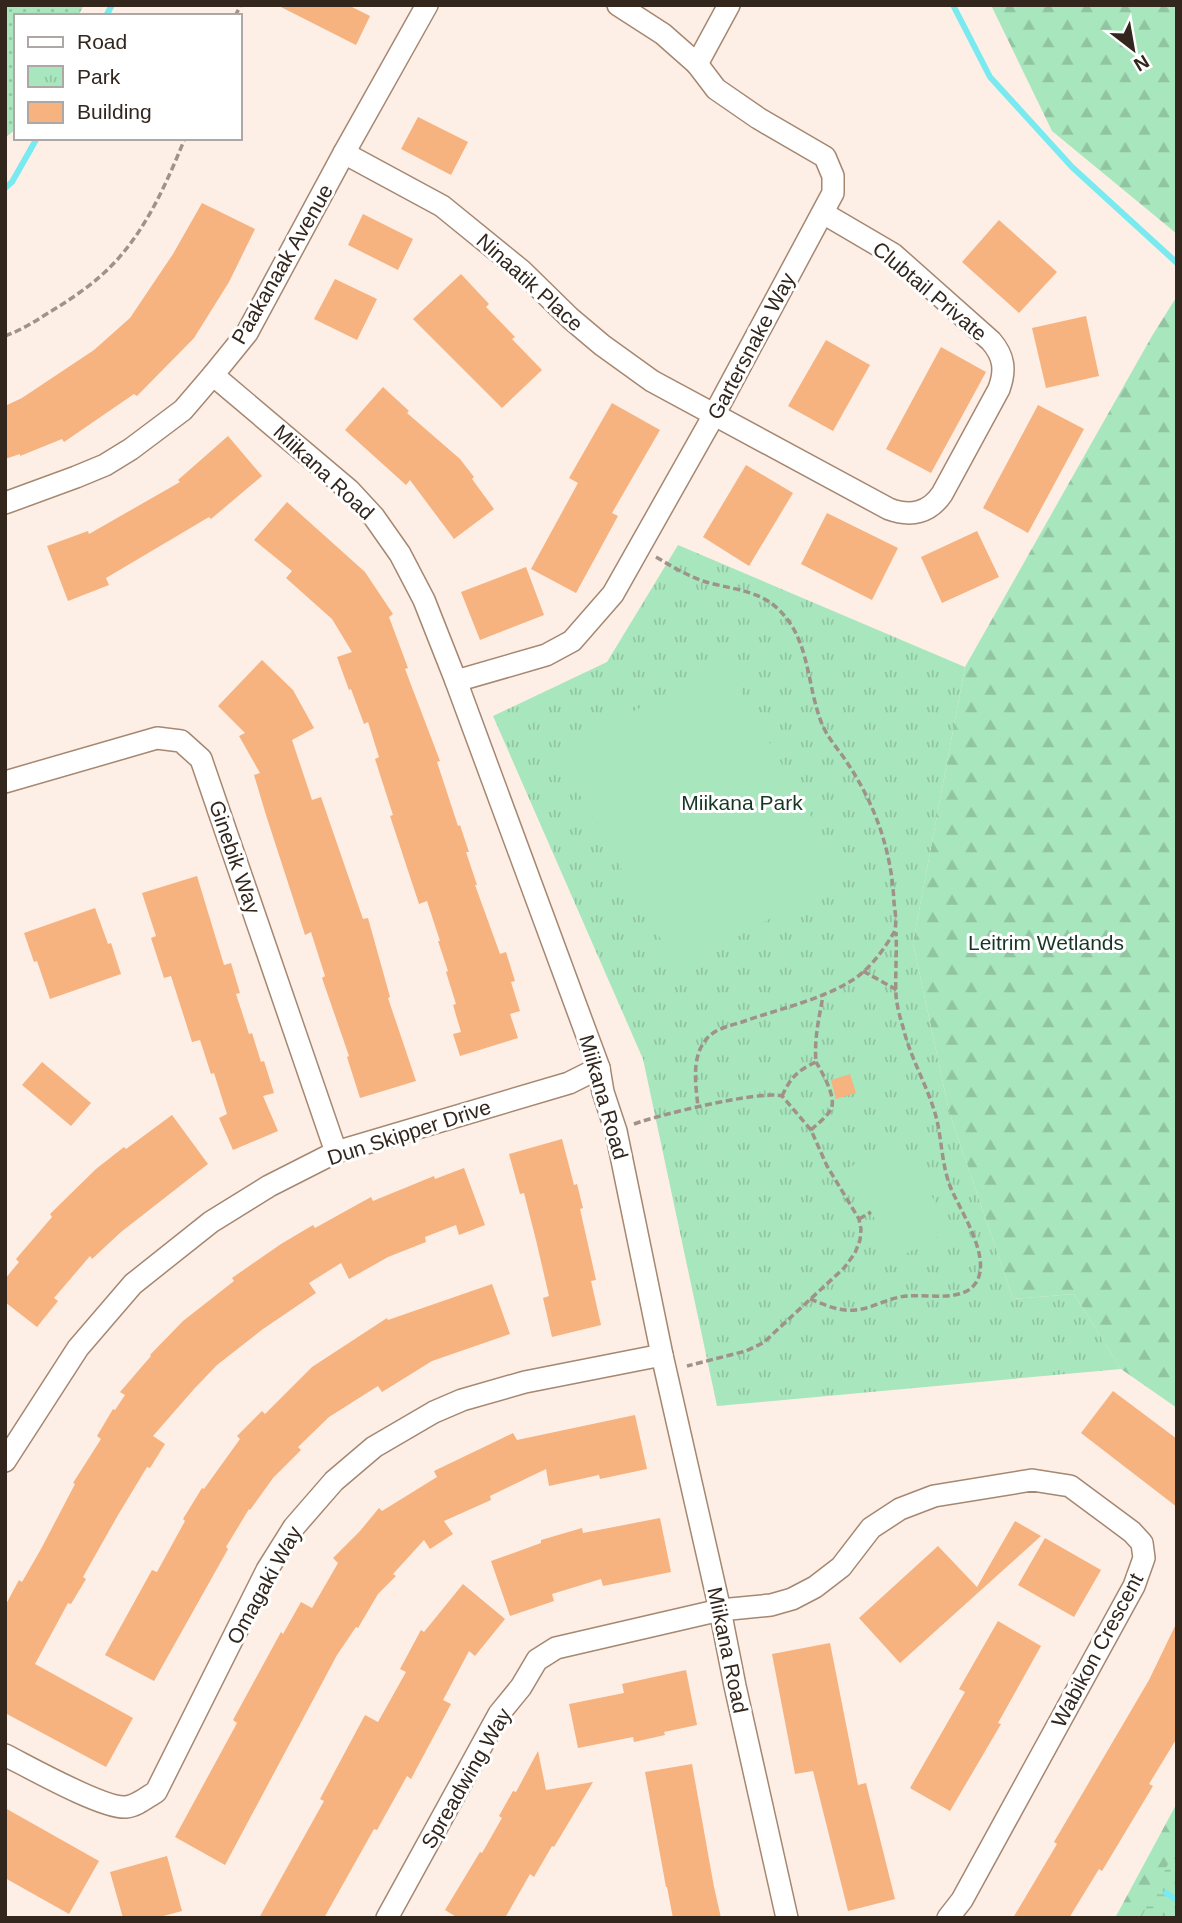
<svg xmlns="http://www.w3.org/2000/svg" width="1182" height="1923" font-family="Helvetica,sans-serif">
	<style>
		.grass { fill: url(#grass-dots) }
		.forest { fill: url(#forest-firs) }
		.wetland { fill: url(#wetland-marsh) }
		.park { fill: url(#park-tufts) }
		.pitch { fill: #a8e6bd }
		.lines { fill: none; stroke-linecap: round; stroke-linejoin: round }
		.stream { stroke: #79eaef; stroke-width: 6 }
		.building { fill: #f6b27f }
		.minor-casing { stroke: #a68771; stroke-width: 24 }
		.path { stroke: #9f9288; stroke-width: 3.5; stroke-dasharray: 7 3.5; stroke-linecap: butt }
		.minor { stroke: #fff; stroke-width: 21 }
		.labels { text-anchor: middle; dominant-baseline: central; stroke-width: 6; stroke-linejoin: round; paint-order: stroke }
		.street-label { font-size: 21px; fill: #32261d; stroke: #fff }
		.park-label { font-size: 21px; fill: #163724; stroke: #fff }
	</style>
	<defs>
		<pattern id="grass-dots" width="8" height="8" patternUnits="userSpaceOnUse" patternTransform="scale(1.75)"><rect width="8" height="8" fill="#a8e6bd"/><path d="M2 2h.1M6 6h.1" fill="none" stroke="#91c5a2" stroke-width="1.8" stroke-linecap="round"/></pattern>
		<pattern id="forest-firs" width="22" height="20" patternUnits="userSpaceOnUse" patternTransform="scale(1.75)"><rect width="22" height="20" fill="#a8e6bd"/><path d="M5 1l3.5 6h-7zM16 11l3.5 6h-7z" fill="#91c5a2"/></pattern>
		<pattern id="wetland-marsh" width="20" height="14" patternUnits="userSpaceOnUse" patternTransform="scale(1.75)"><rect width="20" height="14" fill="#a8e6bd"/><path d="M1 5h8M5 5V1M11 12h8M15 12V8" fill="none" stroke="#91c5a2"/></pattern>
		<pattern id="park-tufts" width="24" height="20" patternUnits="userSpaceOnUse" patternTransform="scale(1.75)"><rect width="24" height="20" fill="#a8e6bd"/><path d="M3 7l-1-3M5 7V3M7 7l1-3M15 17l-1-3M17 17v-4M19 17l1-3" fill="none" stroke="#91c5a2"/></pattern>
	</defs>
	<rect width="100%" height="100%" fill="#fdefe5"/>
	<!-- grass -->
	<polygon class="grass" points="5,5 84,5 78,16 16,16 16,129 5,138"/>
	<!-- forest -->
	<g class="forest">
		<polygon points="991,5 1177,5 1177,234 1052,131"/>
		<polygon points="1177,296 1177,1408 1121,1369 1074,1294 1013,1299 949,1111 913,943 965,667 1152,336"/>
		<polygon points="1177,1803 1177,1918 1115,1918"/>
	</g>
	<!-- wetland -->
	<polygon class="wetland" points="1177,1846 1177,1918 1141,1918"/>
	<!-- park -->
	<polygon class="park" points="678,545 965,667 913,943 949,1111 1013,1299 1074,1294 1121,1369 717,1406 643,1059 493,716 607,662"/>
	<!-- pitch -->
	<g class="pitch">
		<polygon points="724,661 845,877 678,970 557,754"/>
		<polygon points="901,1139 950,1230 896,1259 848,1168"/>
	</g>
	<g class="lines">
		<!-- stream -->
		<g class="stream">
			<polyline points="953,5 990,77 1072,167 1177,263"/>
			<polyline points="106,16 112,5"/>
			<polyline points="5,188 12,182 37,138"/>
			<polyline points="1166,1893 1177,1900"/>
		</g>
	</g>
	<!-- building -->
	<g class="building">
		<polygon points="277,5 348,5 370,16 356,45"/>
		<polygon points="418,117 468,142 451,175 401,149"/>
		<polygon points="202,203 255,229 229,282 194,338 137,396 134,394 64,442 62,439 20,456 20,454 5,459 5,406 22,398 94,350 130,318 173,254"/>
		<polygon points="363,214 413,239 398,270 348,245"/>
		<polygon points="999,220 1057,272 1019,313 962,262"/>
		<polygon points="461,274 489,304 486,307 515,337 512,339 542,370 502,408 413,319"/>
		<polygon points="335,279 377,299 357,340 314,319"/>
		<polygon points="1086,316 1099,376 1046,388 1032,328"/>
		<polygon points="826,340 870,365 833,431 788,406"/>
		<polygon points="941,347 986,372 931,473 886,449"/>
		<polygon points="383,387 409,411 407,413 460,459 474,477 472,479 494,509 454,539 410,480 406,485 345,430"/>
		<polygon points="612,403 660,430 612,513 618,516 576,593 531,569 578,483 569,478"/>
		<polygon points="1038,405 1084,429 1028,533 983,508"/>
		<polygon points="228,436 262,476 211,519 209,517 106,578 109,585 68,601 47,546 88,531 89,534 180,482 178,480"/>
		<polygon points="746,465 793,493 749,566 703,537"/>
		<polygon points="287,502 365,572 393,614 389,617 408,668 405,669 440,761 437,762 458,826 460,825 469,852 466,852 477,885 475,885 500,954 506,952 515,981 511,982 520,1011 510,1014 518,1038 460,1056 453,1034 461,1032 453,1005 456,1004 446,972 448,971 438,941 440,941 427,901 419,904 390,816 393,815 375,759 379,757 368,722 364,724 351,689 349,690 337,657 352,652 332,619 286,578 292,571 254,540"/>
		<polygon points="827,513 898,548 872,600 801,564"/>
		<polygon points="977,531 999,577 942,603 921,557"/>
		<polygon points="526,567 544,615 480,640 461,592"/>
		<polygon points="262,660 293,690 314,728 292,740 312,800 321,797 363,919 368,918 390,997 388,998 416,1081 360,1098 347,1057 349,1056 322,978 325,976 311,932 305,935 266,815 254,775 260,773 239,736 245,733 218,706"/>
		<polygon points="197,876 224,965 231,963 240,993 236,994 249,1034 252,1033 261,1062 264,1061 274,1093 263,1096 278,1131 233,1150 219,1118 227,1114 214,1073 211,1074 200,1040 192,1042 171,976 164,978 151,938 156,936 142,893"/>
		<polygon points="95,908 108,944 111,943 121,974 50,999 37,961 34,962 24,933"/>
		<polygon points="42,1062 91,1103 71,1126 22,1085"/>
		<polygon points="850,1074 856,1093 836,1099 831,1080"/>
		<polygon points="172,1115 208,1164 121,1232 92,1259 90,1256 54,1298 58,1301 37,1327 5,1302 5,1279 19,1262 16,1259 52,1217 50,1214 96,1169 124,1147 126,1149"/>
		<polygon points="562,1139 574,1185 577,1184 583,1208 580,1209 596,1280 591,1281 601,1325 552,1337 543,1298 549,1296 536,1240 524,1193 520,1194 509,1154"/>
		<polygon points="464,1168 485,1225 459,1235 456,1225 425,1237 426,1242 388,1257 349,1279 341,1263 309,1283 316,1293 263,1329 217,1365 194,1389 153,1436 165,1444 150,1468 147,1467 118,1515 83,1577 86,1579 71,1604 68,1603 35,1664 133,1718 106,1767 5,1713 5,1606 19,1580 22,1582 41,1549 75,1484 73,1483 101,1439 97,1436 113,1409 115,1410 125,1395 120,1392 151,1356 150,1355 183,1321 234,1281 232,1278 281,1244 313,1225 315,1228 371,1197 373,1201 434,1176 435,1179"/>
		<polygon points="492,1284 510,1334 432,1361 382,1392 378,1386 329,1417 298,1447 301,1450 273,1478 250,1510 249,1509 226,1547 228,1549 154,1681 105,1655 152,1570 157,1572 185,1521 183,1519 202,1488 204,1489 240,1439 237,1436 262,1411 265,1414 312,1367 387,1318 388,1320"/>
		<polygon points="1113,1391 1177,1439 1177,1507 1081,1433"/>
		<polygon points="635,1415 647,1469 600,1479 599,1475 549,1486 546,1469 490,1496 491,1500 444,1521 453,1534 430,1549 424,1540 393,1574 396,1576 378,1594 358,1628 356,1627 337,1655 225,1865 175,1837 237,1723 233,1720 281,1632 283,1634 301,1602 312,1608 338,1563 333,1558 360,1531 379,1508 382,1511 437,1477 434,1471 513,1433 517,1440"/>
		<polygon points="660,1518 671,1572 603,1586 601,1579 552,1594 554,1601 510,1616 491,1561 541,1543 541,1540 582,1528 583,1533"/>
		<polygon points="1015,1521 1041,1536 900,1663 859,1618 938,1546 977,1587"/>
		<polygon points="1045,1538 1101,1570 1074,1617 1018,1585"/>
		<polygon points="463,1584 505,1619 475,1656 469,1651 443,1700 451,1704 411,1779 407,1776 377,1830 374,1829 324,1918 259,1918 324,1801 320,1799 365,1715 378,1722 406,1672 400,1669 421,1630 424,1632"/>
		<polygon points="998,1621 1041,1646 998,1723 1001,1724 950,1811 910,1788 965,1692 959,1689"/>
		<polygon points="1177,1622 1177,1738 1149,1784 1153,1786 1102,1871 1099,1869 1069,1918 1013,1918 1057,1844 1054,1842 1149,1680"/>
		<polygon points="830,1643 858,1785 866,1783 895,1899 848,1911 813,1771 795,1774 772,1654"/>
		<polygon points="686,1670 697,1725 664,1732 665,1735 634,1742 633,1737 578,1748 569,1704 624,1693 622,1684"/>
		<polygon points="538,1751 546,1790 593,1782 554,1847 552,1846 534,1877 530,1874 505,1918 458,1918 445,1910 480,1852 482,1853 502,1818 499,1816 513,1791 516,1792"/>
		<polygon points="692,1764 714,1887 721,1918 673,1918 667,1887 666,1887 645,1772"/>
		<polygon points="5,1808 99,1861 69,1914 5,1878"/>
		<polygon points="167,1856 182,1911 156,1918 123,1918 110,1872"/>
	</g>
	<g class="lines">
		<!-- minor casing -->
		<g class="minor-casing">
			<g id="minor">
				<polyline points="697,64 729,5"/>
				<path d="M344,153l98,53 80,65 48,47 32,27 50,36 237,128c22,8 40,4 53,-15l57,-105c7,-19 5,-33 -8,-48l-98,-87 -70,-41"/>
				<polyline points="213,375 349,490 374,517 400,554 424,600 456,681 599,1068 603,1092 616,1131 662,1355 720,1610 735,1686 787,1918"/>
				<polyline points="5,503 76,477 105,465 131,449 183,410 213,375 247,333 344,153 427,5"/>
				<polyline points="456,681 546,655 572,641 613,594 714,415 833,193 833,176 825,157 758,118 716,89 697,64 663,34 618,5"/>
				<polyline points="5,782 157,738 181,741 201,759 336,1152"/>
				<polyline points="5,1461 78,1348 133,1284 211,1222 269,1186 336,1152 569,1083 599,1068"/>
				<path d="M5,1755c24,12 98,54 121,52 11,-1 21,-10 30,-15l111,-222 27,-43 40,-46 40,-34 60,-35 28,-12 63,-18 137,-27"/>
				<polyline points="387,1918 499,1714 521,1687 537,1660 556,1648 720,1610 771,1605 792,1599 815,1587 841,1567 871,1528 900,1509 934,1496 1032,1480 1070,1486 1132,1532 1142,1543 1144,1558 1134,1586 962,1900 948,1918"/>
			</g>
		</g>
		<!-- path -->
		<g class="path">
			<polyline points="235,16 241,5"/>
			<path d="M5,336c17,-6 32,-16 48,-26 18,-11 36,-23 52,-38 38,-35 61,-87 80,-134"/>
			<path d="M656,557c15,9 30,18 47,24 24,8 54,8 74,27 34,31 29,77 45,116 6,15 18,27 26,40 28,42 44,89 46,139 1,9 4,23 -1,31 -10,17 -25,37 -42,47 -33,20 -73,28 -109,41 -13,4 -29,7 -37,19 -14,18 -9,45 -7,66"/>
			<polyline points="863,971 897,990"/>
			<path d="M782,1096c9,-19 15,-25 34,-34 -2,-23 3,-44 7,-66"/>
			<path d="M634,1124c24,-9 126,-34 148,-28l29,34 16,36 32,53 2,10 -1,11 -5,13 -11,15 -81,75 -17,8 -59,15"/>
			<path d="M811,1130c6,-6 16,-13 20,-21 6,-11 -9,-37 -15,-47"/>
			<polyline points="859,1219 871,1212"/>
			<path d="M810,1299c15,6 30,13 46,11 18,-2 33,-13 52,-14 20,-2 57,7 69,-15 14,-26 -18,-72 -27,-95 -9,-24 -8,-49 -15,-73 -9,-30 -25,-56 -32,-86 -3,-9 -6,-21 -7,-31 -1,-21 1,-43 0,-64"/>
		</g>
		<!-- minor -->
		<use href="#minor" class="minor"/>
	</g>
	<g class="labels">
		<!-- street labels -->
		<g class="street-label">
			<text transform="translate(282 264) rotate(-60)">Paakanaak Avenue</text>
			<text transform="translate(530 282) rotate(42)">Ninaatik Place</text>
			<text transform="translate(930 291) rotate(40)">Clubtail Private</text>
			<text transform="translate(751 346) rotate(-62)">Gartersnake Way</text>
			<text transform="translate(324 472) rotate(43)">Miikana Road</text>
			<text transform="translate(235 857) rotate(71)">Ginebik Way</text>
			<text transform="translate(604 1097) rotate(74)">Miikana Road</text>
			<text transform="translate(409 1132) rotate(-18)">Dun Skipper Drive</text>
			<text transform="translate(264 1585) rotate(-61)">Omagaki Way</text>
			<text transform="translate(728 1650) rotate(78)">Miikana Road</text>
			<text transform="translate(1097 1650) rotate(-62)">Wabikon Crescent</text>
			<text transform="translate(466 1778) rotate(-60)">Spreadwing Way</text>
		</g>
		<!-- park labels -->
		<g class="park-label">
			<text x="742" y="802">Miikana Park</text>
			<text x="1046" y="942">Leitrim Wetlands</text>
		</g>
	</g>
	<!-- border -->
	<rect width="1182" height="1923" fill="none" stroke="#32261d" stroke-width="14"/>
	<!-- legend -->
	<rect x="14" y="14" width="228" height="126" fill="#ffffff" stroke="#ada8a5" stroke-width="2"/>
	<rect x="28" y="37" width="35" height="10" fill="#ffffff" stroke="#ada8a5" stroke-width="2"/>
	<text x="77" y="49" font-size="21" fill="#32261d">Road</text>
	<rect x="28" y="66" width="35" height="21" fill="url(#park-tufts)" stroke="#ada8a5" stroke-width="2"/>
	<text x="77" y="84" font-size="21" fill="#32261d">Park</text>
	<rect x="28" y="102" width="35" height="21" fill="#f6b27f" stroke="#ada8a5" stroke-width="2"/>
	<text x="77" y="119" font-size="21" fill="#32261d">Building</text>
	<!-- north arrow -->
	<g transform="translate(1133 49) rotate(149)" stroke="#ffffff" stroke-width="5" paint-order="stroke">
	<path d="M0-5L12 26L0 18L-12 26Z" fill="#32261d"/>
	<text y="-10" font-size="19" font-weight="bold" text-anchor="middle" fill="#32261d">N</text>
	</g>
</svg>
